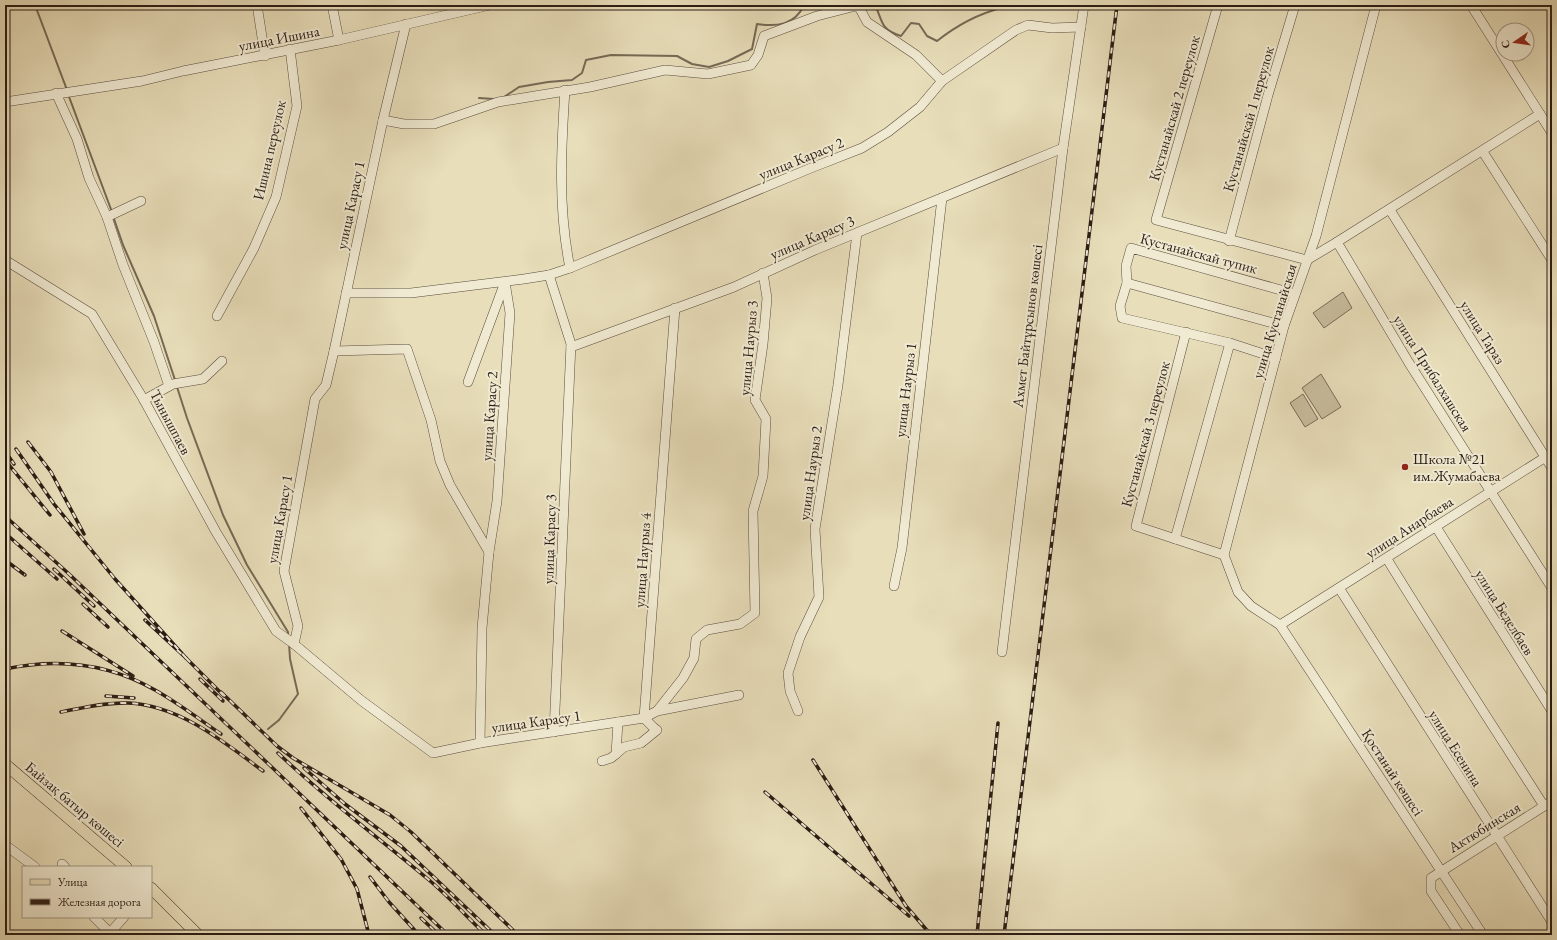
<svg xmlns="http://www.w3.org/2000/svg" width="1557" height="940" font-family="'EB Garamond',serif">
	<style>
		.green { fill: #c8bd9e; stroke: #7a6c59 }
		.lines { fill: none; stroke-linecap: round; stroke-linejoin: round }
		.stream { stroke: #766956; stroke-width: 2 }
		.minor-casing { stroke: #5a4c3e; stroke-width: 10 }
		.major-casing { stroke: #2b1c14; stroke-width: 12 }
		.minor { stroke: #f0ead2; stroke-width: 9 }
		.major { stroke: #e8deba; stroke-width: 11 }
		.rail-casing { stroke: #2b1c14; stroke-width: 3.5 }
		.rail { stroke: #f0ead2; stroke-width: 2; stroke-dasharray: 6; stroke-linecap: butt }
		.poi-dot { fill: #8f2418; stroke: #f0ead2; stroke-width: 1.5 }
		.labels { text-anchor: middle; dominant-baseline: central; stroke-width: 4; stroke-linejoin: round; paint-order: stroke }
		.street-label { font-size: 15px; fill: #2b1c14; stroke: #f0ead2 }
		.poi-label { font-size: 15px; fill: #2b1c14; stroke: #f0ead2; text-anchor: start }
	</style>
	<rect width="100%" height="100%" fill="#e8deba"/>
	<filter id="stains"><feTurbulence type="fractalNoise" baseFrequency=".005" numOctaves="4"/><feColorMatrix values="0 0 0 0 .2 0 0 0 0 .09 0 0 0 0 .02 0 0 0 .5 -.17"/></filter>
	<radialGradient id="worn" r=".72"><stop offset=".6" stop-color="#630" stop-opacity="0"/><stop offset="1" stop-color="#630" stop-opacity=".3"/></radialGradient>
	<!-- green -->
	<g class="green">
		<polygon points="1343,292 1352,308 1324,328 1313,313"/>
		<polygon points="1321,374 1341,407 1322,419 1302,388"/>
		<polygon points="1303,394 1318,419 1305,427 1290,403"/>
	</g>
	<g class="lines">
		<!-- stream -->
		<g class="stream">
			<polyline points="35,5 67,90"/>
			<path d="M875,5c8,16 5,25 26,31l10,-13 8,1 8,12 10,5c19,-15 41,-27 64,-33l1,-3"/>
			<polyline points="68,94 112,212"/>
			<path d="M504,97l15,-10 29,-5 24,-2 10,-7 4,-13 25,-5 66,1 15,8 17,3 19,-6 24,-12 5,-25c20,3 38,1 47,-19"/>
			<polyline points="479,98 494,99"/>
			<polyline points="113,216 123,245 154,316 175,380"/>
			<polyline points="177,387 187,418 223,515 247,565 288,632 288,637"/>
			<polyline points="268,729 279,720 298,694 290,659 289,643"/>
		</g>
		<!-- minor casing -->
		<g class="minor-casing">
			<g id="minor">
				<polyline points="257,5 265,56"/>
				<polyline points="332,5 339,40"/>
				<polyline points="1218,5 1156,220 1307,260 1337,242 1409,363 1552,588"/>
				<polyline points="1376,5 1316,236 1284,326 1224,555 1238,592 1251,606 1280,625 1483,935"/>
				<polyline points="1471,5 1552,133"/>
				<path d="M565,90c-4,60 -7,119 5,178"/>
				<polyline points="56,93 77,139 89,178 107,217 123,265 154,342 169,386"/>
				<polyline points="5,102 142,81 183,71 339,40 490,5"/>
				<polyline points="383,120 404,124 434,124 498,102 590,87 665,70 708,74 751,65 758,55 764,36 817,16 852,7 859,7 867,22 916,55 942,81"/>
				<polyline points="1483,152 1552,260"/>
				<polyline points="1390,210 1552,468"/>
				<polyline points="107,217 141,201"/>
				<polyline points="1229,241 1268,95 1295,5"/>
				<polyline points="1337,242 1540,114"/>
				<polyline points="5,260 92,314 144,400 216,532 276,631 294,644 362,701 433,753 480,743 644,718 653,727 657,730 641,743 624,747 616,754"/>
				<polyline points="549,275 571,344 554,732"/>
				<polyline points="1127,283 1284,326"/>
				<polyline points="346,293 411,293 524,279 549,275 570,268 811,168 862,148 888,132 920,107 942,81 1016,30 1028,25 1052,28 1081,27"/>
				<polyline points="675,308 644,718 657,711 739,695"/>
				<polyline points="217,316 254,248 276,197 297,106 290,49"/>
				<polyline points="1186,332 1136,526 1224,555"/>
				<polyline points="571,347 734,287 815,250 1063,148"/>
				<polyline points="334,351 407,349 431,420 440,461 450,485 489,552"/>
				<polyline points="1276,358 1230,343 1122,318 1120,306 1127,283 1126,266 1131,248 1295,294"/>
				<polyline points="468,382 505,282 510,313 497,501 489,552 482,628 480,743"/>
				<polyline points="144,400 173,384 203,379 222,361"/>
				<polyline points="1436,527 1552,711"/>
				<polyline points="1175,539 1230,343"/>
				<path d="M1387,559c51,83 104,164 157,247"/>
				<polyline points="894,586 902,548 942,198"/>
				<polyline points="1339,588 1552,922"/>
				<polyline points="1280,625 1552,453"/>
				<polyline points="294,644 298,626 284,571 315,399 326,385 334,351 383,120 406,24"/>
				<polyline points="1002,652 1063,148 1084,5"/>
				<polyline points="657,711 683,678 694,658 696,639 707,630 740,624 755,613 753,511 763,476 766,419 755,400 763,344 767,298 763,273"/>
				<polyline points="798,711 790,691 788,673 800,637 819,597 815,529 838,385 857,233"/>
				<polyline points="602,761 611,758 616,754 618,722"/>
				<polyline points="5,845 35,867"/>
				<polyline points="62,864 65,867"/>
				<polyline points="94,917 110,933"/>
				<polyline points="108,935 124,917"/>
				<polyline points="1460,935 1431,891 1431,878 1552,801"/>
			</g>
		</g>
		<!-- major casing -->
		<g class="major-casing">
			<g id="major">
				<polyline points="5,764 126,867"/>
				<polyline points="151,888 198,935"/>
			</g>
		</g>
		<!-- minor -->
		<use href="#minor" class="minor"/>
		<!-- major -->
		<use href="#major" class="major"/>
		<!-- rail casing -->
		<g class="rail-casing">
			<g id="rail">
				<polyline points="28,442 51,472 84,534"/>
				<polyline points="16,449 54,504 115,579 186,658 145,620"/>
				<polyline points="5,451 14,464"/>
				<polyline points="5,460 50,515"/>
				<polyline points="5,516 69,574 448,935"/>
				<polyline points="5,533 57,579"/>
				<polyline points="5,560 25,575"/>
				<polyline points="54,569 94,606"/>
				<polyline points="83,604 108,627"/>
				<polyline points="62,631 133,676"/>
				<polyline points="186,658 224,696"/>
				<path d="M5,669c51,-11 103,-6 150,21 23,13 44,29 66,44"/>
				<polyline points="200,679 223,701"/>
				<polyline points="221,692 277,746 293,758 390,815 411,832 518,935"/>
				<polyline points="106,696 134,698"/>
				<path d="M61,712c22,-4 45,-10 67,-9 51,2 96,39 135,68"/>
				<path d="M278,753c48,46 101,85 151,127 20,17 38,37 57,55"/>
				<polyline points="813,760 906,906 931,935"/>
				<polyline points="304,768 345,804 401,846 495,935"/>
				<polyline points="765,792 909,916"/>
				<polyline points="301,808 341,859 357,889 369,935"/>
				<polyline points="370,877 389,902 419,935"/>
				<polyline points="421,918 439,935"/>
				<polyline points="977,935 998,723"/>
				<polyline points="1004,935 1117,5"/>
			</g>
		</g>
		<!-- rail -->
		<use href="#rail" class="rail"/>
	</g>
	<!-- markers -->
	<circle class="poi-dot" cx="1405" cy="467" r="4"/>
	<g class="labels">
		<!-- street labels -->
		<g class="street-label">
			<text transform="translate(279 38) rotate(-11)">улица Ишина</text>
			<text transform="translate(1174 108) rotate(-74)">Кустанайскай 2 переулок</text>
			<text transform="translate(1248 119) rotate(-74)">Кустанайскай 1 переулок</text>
			<text transform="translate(269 150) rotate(-77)">Ишина переулок</text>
			<text transform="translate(801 158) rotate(-22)">улица Карасу 2</text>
			<text transform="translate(350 205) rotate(-78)">улица Карасу 1</text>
			<text transform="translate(812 237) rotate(-23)">улица Карасу 3</text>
			<text transform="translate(1199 253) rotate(15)">Кустанайскай тупик</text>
			<text transform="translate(1274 321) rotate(-73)">улица Кустанайская</text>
			<text transform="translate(1027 326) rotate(-83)">Ахмет Байтұрсынов көшесі</text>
			<text transform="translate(1483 332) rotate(58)">улица Тараз</text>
			<text transform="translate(748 348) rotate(-85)">улица Наурыз 3</text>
			<text transform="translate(1433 373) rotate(58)">улица Прибалхашская</text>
			<text transform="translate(905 390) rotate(-83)">улица Наурыз 1</text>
			<text transform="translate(489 416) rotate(-86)">улица Карасу 2</text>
			<text transform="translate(171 422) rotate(62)">Тынышпаев</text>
			<text transform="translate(1145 434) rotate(-75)">Кустанайскай 3 переулок</text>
			<text transform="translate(810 473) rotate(-82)">улица Наурыз 2</text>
			<text transform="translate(279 519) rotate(-80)">улица Карасу 1</text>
			<text transform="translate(1409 527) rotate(-33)">улица Анарбаева</text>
			<text transform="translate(549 539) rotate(-88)">улица Карасу 3</text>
			<text transform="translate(642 560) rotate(-86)">улица Наурыз 4</text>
			<text transform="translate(1505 612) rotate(58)">улица Беделбаев</text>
			<text transform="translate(536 721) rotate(-8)">улица Карасу 1</text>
			<text transform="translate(1456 748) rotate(58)">улица Есенина</text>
			<text transform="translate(1393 772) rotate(57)">Қостанай көшесі</text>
			<text transform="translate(75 804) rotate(40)">Байзақ батыр көшесі</text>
			<text transform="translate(1484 827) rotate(-32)">Актюбинская</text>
		</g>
		<!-- poi labels -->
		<g class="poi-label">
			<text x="1413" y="458">Школа №21<tspan x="1413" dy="17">им.Жумабаева</tspan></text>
		</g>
	</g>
	<!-- margin -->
	<rect width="1557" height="940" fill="none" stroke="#e8deba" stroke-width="20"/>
	<rect x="6" y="6" width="1545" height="928" fill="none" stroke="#2b1c14" stroke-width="2"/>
	<rect x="10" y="10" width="1537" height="920" fill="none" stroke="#2b1c14"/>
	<!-- legend -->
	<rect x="22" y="866" width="130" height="52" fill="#f0ead2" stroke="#a19886"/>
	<rect x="30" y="879" width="20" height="6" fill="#e8deba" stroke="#a19886"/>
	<text x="58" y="886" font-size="12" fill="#2b1c14">Улица</text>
	<rect x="30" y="899" width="20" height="6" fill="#2b1c14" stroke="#a19886"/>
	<text x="58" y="906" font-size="12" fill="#2b1c14">Железная дорога</text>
	<!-- north arrow -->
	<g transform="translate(1515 42) rotate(257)"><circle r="19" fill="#f0ead2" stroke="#a19886"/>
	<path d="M0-3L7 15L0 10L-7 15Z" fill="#8f2418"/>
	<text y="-6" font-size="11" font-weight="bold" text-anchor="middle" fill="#2b1c14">С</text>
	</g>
	<rect width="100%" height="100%" filter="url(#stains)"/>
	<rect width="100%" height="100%" fill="url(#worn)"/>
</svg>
